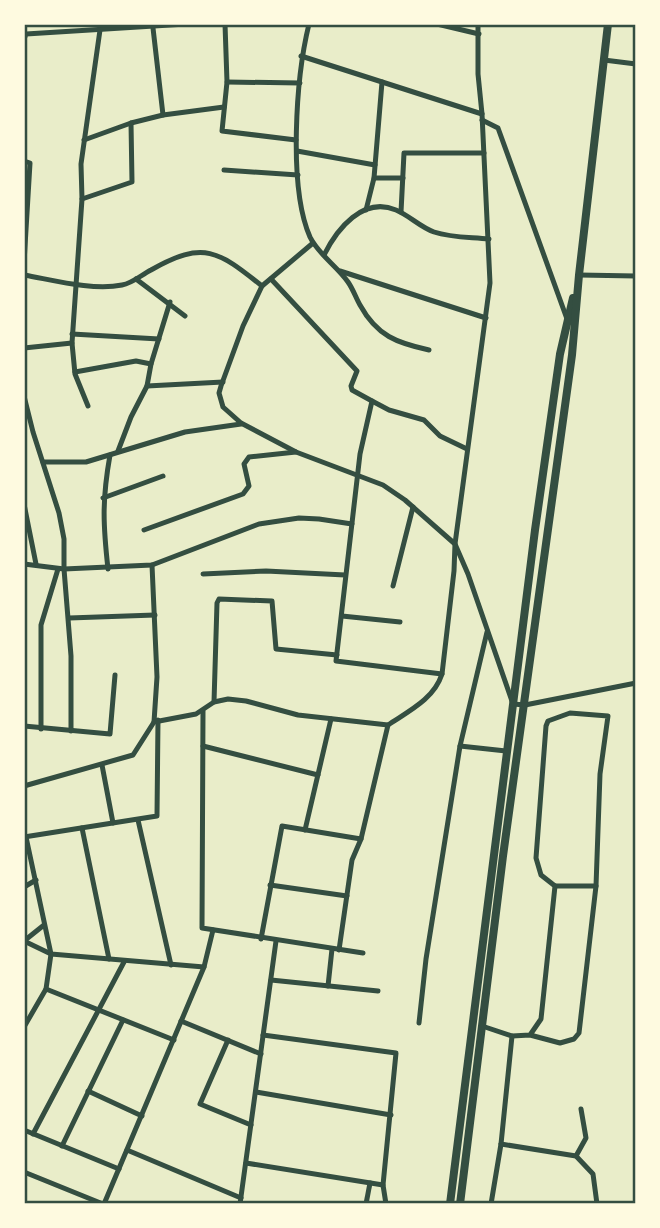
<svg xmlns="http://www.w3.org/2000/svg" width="660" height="1228" font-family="Manrope,sans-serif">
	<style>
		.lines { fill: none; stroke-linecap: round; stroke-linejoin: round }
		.minor { stroke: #344e41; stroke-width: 5 }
		.secondary { stroke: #344e41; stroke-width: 8 }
		.neatline { fill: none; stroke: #344e41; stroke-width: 2.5 }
	</style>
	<rect width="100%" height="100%" fill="#e9edc9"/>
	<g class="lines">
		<!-- minor -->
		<g class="minor">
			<polyline points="225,24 227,82 222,131 296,140"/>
			<path d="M309,24c-13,53 -21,163 1,213 8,17 27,29 38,45 5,7 8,16 12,23 17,31 37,38 69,45"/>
			<polyline points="437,24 479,34"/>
			<polyline points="153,28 163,115"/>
			<polyline points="24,39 26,34 186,24"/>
			<polyline points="301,56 482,114"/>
			<polyline points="604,60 636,64"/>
			<polyline points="227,82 300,83"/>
			<polyline points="482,120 498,128 567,319"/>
			<polyline points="84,140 131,123 163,115 224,107"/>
			<polyline points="297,151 375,165"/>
			<polyline points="24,161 30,163 24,263"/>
			<polyline points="224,170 298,175"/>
			<polyline points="374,178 403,178"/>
			<polyline points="82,199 132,182 131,123"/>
			<polyline points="366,210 374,178 382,82"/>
			<polyline points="401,212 404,153 484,153"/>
			<polyline points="313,243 262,286 243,326 221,386 219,393 223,407 241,423 296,452 383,485 405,500 455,544 468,574 513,704 525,705 636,683"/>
			<path d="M324,255c13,-26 39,-59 72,-45 14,6 24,17 38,22 18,6 37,5 55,7"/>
			<polyline points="340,271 486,318"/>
			<path d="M24,275c29,5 69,16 98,10 11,-2 19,-10 29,-15 53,-30 67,-19 111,16"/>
			<polyline points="579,275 636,276"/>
			<polyline points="136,279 185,316"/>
			<polyline points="271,279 357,371 351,386 352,390 372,401 360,454 336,661 442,674"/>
			<polyline points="72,334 159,339"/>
			<polyline points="24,348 72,343"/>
			<polyline points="75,372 136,361 151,364"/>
			<polyline points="147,386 223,382"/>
			<polyline points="24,396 33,432 59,513 64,539 64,569 71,656 71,731"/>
			<polyline points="372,401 389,410 424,420 440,436 467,449"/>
			<polyline points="88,406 75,374 72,343 82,199 81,164 100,30"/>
			<polyline points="118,451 131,417 147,386 151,364 170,302"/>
			<polyline points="43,462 86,462 185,432 241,424"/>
			<polyline points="103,498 163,476"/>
			<polyline points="24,504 36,564"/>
			<polyline points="144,530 243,494 249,486 244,464 249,457 296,452"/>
			<polyline points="24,564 64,569 152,565 259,524 299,518 319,519 352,524"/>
			<polyline points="152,565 157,677 154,722"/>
			<path d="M108,569c-5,-45 -6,-69 2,-114"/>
			<polyline points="203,574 266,571 345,575"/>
			<polyline points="393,586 413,507"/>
			<polyline points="342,616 400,622"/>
			<polyline points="69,618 155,615"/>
			<polyline points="214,702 217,603 219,599 272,601 276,649 337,655"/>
			<polyline points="203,711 202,928 363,953"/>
			<polyline points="24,726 110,734 115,675"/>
			<polyline points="41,729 41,625 58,569"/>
			<polyline points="203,746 318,775"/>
			<polyline points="460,746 506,751"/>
			<polyline points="102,765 113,823"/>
			<path d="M24,786l109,-31 21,-33 42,-8 18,-12 14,-3 18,2 52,14 90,10c21,-14 46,-26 54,-51l12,-103 1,-27 35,-261 -8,-169 -4,-40v-50"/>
			<polyline points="138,820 171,965"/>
			<polyline points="82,828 109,959"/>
			<polyline points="305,830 331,719"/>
			<polyline points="24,837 157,816 158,720"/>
			<polyline points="270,885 347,896"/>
			<polyline points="555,886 596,886"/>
			<polyline points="24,887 36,880"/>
			<polyline points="261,939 282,826 361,839"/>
			<polyline points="24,941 51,954 204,967"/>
			<polyline points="24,941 44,925"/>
			<polyline points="339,950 352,860 361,839 388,725"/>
			<polyline points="271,980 378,991"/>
			<polyline points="328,986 332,949"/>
			<polyline points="46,989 174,1040"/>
			<polyline points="181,1021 261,1054"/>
			<polyline points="419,1023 426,959 460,746 487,632"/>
			<polyline points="482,1026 512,1036 530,1035 541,1019 555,886 541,875 536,858 546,726 548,721 570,713 608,716 600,774 596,886 579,1033 574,1039 560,1043 530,1035"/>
			<polyline points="24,1027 46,989 51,954 26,837"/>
			<polyline points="263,1035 396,1053 383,1185 386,1204"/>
			<polyline points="228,1040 200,1104 251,1125"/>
			<polyline points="88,1091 142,1116"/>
			<polyline points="256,1092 391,1115"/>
			<polyline points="24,1130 119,1169"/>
			<polyline points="33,1134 124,962"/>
			<polyline points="501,1144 576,1156 593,1174 597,1204"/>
			<polyline points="62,1146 123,1020"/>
			<polyline points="127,1150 241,1198"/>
			<polyline points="576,1156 586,1138 581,1109"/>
			<polyline points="246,1163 383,1185"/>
			<polyline points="24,1172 103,1204"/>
			<polyline points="104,1204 204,967 213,930"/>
			<polyline points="240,1204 276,941"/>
			<polyline points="366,1204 370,1183"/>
			<polyline points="491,1204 501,1144 512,1036"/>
		</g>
		<!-- secondary -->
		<g class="secondary">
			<polyline points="450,1204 535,530 560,354 573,298"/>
			<polyline points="460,1204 503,856 572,355 579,275 608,24"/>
		</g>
	</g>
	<!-- border -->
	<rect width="660" height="1228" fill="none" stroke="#fefae0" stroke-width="52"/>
	<rect x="26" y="26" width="608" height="1176" class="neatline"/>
</svg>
